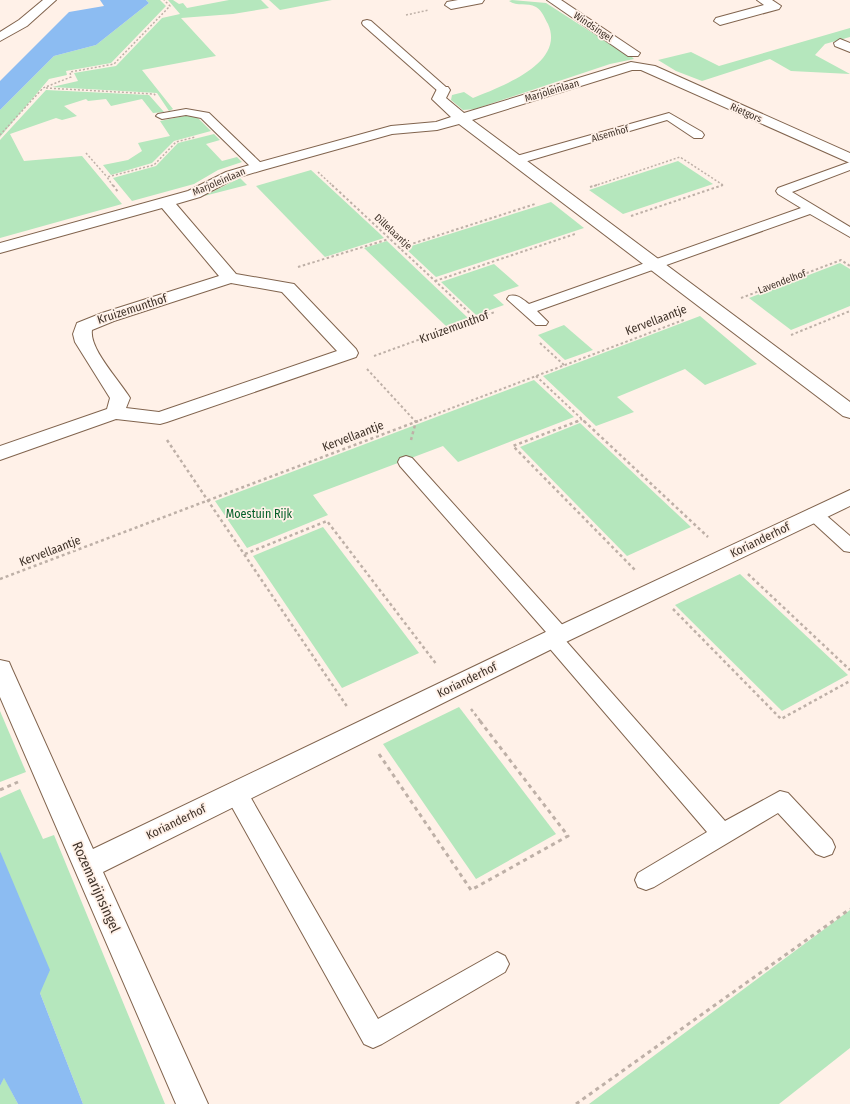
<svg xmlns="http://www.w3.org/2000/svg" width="850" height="1104" font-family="'Fira Sans Condensed',sans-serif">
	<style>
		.green { fill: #b5e7bd }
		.water { fill: #8cbcf2 }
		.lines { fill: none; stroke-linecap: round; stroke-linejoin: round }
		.lane-casing { stroke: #81644e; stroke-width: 2 }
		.street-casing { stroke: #81644e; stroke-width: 2 }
		.secondary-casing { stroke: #81644e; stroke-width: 2 }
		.path-far3 { stroke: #beb0a7; stroke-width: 1.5; stroke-dasharray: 2 2; stroke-linecap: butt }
		.path-far2 { stroke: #beb0a7; stroke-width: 2; stroke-dasharray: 2.5 2.5; stroke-linecap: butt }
		.path-far1 { stroke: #beb0a7; stroke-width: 2.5; stroke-dasharray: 3 3; stroke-linecap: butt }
		.path { stroke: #beb0a7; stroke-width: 3; stroke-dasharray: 4 4; stroke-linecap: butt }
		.lane { fill: #fff; fill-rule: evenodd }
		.street { fill: #fff; fill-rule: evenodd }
		.secondary { fill: #fff; fill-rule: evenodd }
		.labels { text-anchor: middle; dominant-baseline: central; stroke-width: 3.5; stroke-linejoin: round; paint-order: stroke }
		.far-street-label { font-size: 10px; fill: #40332a; stroke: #fff1e8 }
		.street-label { font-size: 12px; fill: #40332a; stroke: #fff1e8 }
		.park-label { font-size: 12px; fill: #045f28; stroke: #fff1e8 }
		.near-street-label { font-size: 14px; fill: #40332a; stroke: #fff1e8 }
	</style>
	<rect width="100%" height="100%" fill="#fff1e8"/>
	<!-- green -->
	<g class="green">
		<polygon points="146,0 160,0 166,6 111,63 66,71 67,75 49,79 0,137 0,110 54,56 96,45 149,3"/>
		<polygon points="168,0 173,0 179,4 183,3 187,8 229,0 261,0 269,8 233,14 181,18 216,56 142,70 173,109 169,111 157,93 52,87 78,81 74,73 116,66 162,18 180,14"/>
		<polygon points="269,0 332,0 280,10"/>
		<path d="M512,0l34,3 76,49 8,3 4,4 -24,5 -135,45 -12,1 -12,-10 1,-5 12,-3 9,6c27,-11 93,-34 75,-74 -3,-5 -6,-14 -12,-17 -9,-5 -19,0 -27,-6z"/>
		<polygon points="850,28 850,37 825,44 815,55 850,74 791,71 770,59 702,81 676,71 658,60 691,52 719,66"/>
		<polygon points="46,90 149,95 164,112 153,113 142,99 111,106 106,99 88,101 86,99 64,106 77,116 62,120 56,118 10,134 24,161 82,156 122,204 0,238 0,140"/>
		<polygon points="189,115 198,118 211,131 174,141 152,163 111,175 103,165 128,160 142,151 138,143 170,136 160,121"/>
		<polygon points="214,134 220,140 206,144 222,161 237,157 242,162 218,170 194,184 132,201 113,178 156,166 178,143"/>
		<polygon points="678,161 713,184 623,214 589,190"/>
		<polygon points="311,170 379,233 384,238 325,257 256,186"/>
		<polygon points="240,178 247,185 204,196"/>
		<polygon points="551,202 584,228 436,277 405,248"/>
		<polygon points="387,241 468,318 446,326 364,248"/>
		<polygon points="840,263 850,269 850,306 791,330 749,298"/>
		<polygon points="494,264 519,286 493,295 504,305 476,315 441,282"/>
		<polygon points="700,316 757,364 705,385 685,369 617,397 634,412 596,426 543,376"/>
		<polygon points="564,325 593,350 565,360 538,335"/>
		<polygon points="534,380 574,417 458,462 443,446 313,495 328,515 247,548 215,501"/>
		<polygon points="580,423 691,527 627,556 520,447"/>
		<polygon points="323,527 419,653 342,688 253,556"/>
		<polygon points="740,574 848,675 782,711 675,605"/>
		<polygon points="459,707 556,834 476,879 383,744"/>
		<polygon points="0,711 26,772 0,782"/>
		<polygon points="20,789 43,839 54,835 165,1104 83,1104 40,993 0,851 0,798"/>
		<polygon points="850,910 850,1048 779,1104 589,1104"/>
		<polygon points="4,1077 18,1104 0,1104 0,1086"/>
	</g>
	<!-- water -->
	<g class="water">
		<polygon points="100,0 146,0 149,3 96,45 54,56 0,110 0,81 69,12 104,6"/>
		<polygon points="0,851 50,970 40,993 83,1104 18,1104 4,1078 0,1086"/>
	</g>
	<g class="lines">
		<!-- lane casing -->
		<g class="lane-casing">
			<g id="lane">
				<polygon points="367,20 371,21 447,88 449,90 447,92 439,92 363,25 362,23 363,21"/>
				<polygon points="186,109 209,113 262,164 264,167 262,170 254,170 201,118 186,115 162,119 156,116 158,114"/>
				<polygon points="669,113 702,132 704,135 702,138 694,138 667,120 521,163 513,163 511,160 513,157"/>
				<path d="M850,162v8l-58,22 58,35v10l-40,-23 -273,97 11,11 -2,3h-10l-29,-26 2,-3c9,-2 13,3 20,8l272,-96 -23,-14 -2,-3 2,-3z"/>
				<polygon points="406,456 412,458 567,630 570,635 566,641 725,821 780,791 788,793 832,840 835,847 832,854 824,857 816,854 778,813 654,887 646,890 638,887 635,880 638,873 707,832 545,643 542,638 546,632 400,466 398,462 400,458"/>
				<polygon points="814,508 820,510 850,536 850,552 844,551 808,518 805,514 808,510"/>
				<polygon points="236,784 244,786 378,1019 497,952 505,956 509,964 505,972 382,1044 373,1048 364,1044 228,800 225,793 228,786"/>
			</g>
		</g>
		<!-- street casing -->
		<g class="street-casing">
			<g id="street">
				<polygon points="458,0 484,0 482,3 451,9 445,5 447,2"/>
				<polygon points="547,0 561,0 640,53 638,56 628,56"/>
				<polygon points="757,0 772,0 781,6 779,9 720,25 714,21 716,18 764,5"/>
				<polygon points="840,39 850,43 850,52 835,46 834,43"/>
				<path d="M631,62l24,4 195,87v10l-209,-93h-9l-160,50 378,282v16l-7,-2 -384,-292 -22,6 -45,4 -129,36 -27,8 -36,19 -24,7 60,70 58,10 62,65 2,4 -2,4 -189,65 -7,2 -44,-5 -116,41v-14l107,-37 3,-11 -35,-56 -2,-8 4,-11 25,-10 117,-37 -57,-68 -162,45v-10l188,-52 38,-19 27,-8 138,-38 45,-4 15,-5 -19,-18 6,-12h10l2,3 -4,8 18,15zM231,283l51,9 55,59 -178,61 -33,-4 4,-10c-10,-17 -41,-49 -38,-68l22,-9z"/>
				<polygon points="850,490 850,506 568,641 103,872 208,1104 176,1104 0,697 0,660 9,662 12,669 93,849 552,629"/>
			</g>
		</g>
		<!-- secondary casing -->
		<g class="secondary-casing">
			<polygon id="secondary" points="43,0 56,0 27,26 0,41 0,32 19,20"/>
		</g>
		<!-- path-far3 -->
		<g class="path-far3">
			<polyline points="406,15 429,10"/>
			<polyline points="46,88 154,94 156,96"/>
			<polyline points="0,135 43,88 71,77 70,72 114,64 170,6 164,0"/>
			<polyline points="86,153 107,177"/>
			<polyline points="318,172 333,186"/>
			<polyline points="113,186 107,177 154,165 176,142 195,137"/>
			<polyline points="594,186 680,157 723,185 721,186"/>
		</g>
		<!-- path-far2 -->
		<g class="path-far2">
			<polyline points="113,185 118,192"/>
			<polyline points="332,185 476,319"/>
			<polyline points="590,187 597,185"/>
			<polyline points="631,216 723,185"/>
			<polyline points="399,248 535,204"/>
			<polyline points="298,267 389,239"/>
			<polyline points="435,281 575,234"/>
			<polyline points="741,298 841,260 850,266"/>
			<polyline points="791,335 850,311"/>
			<polyline points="540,343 564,365"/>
			<polyline points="374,356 495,312"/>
			<polyline points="367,369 416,422"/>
			<polyline points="536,376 585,422"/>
			<polyline points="415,422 686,319"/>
			<polyline points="576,422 582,419"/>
		</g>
		<!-- path-far1 -->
		<g class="path-far1">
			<polyline points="578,421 513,446 636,571"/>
			<polyline points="584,421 708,537"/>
			<polyline points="167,440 348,708"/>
			<polyline points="411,440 416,421"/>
			<polyline points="245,554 327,521 437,665"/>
			<polyline points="748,574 850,670"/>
			<polyline points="0,579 418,421"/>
			<polyline points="673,609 781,719 850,681"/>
			<polyline points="471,709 481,722"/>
		</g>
		<!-- path -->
		<g class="path">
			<polyline points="379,754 471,890 568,836 480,721"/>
			<polyline points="0,790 18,782"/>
			<polyline points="576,1104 850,909"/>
		</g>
		<!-- lane -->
		<use href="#lane" class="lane"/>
		<!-- street -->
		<use href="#street" class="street"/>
		<!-- secondary -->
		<use href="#secondary" class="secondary"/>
	</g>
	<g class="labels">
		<!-- far-street labels -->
		<g class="far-street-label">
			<text transform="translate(593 27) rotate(34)">Windsingel</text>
			<text transform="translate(552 91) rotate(-17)">Marjoleinlaan</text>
			<text transform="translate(746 113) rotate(24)">Rietgors</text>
			<text transform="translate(610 134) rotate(-16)">Alsemhof</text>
			<text transform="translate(219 182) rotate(-23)">Marjoleinlaan</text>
			<text transform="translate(393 232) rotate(43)">Dillelaantje</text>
			<text transform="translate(782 282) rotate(-21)">Lavendelhof</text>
		</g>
		<!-- street labels -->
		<g class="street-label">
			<text transform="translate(132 309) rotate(-18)">Kruizemunthof</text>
			<text transform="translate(656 320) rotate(-21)">Kervellaantje</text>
			<text transform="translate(454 327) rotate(-20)">Kruizemunthof</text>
			<text transform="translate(353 436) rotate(-21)">Kervellaantje</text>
			<text transform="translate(760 540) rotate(-26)">Korianderhof</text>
			<text transform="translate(50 551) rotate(-21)">Kervellaantje</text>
			<text transform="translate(467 680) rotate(-26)">Korianderhof</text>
			<text transform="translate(176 822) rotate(-26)">Korianderhof</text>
		</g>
		<!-- park labels -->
		<g class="park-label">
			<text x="259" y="514">Moestuin Rijk</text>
		</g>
		<!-- near-street labels -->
		<g class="near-street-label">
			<text transform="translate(96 887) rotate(66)">Rozemarijnsingel</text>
		</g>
	</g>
</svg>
